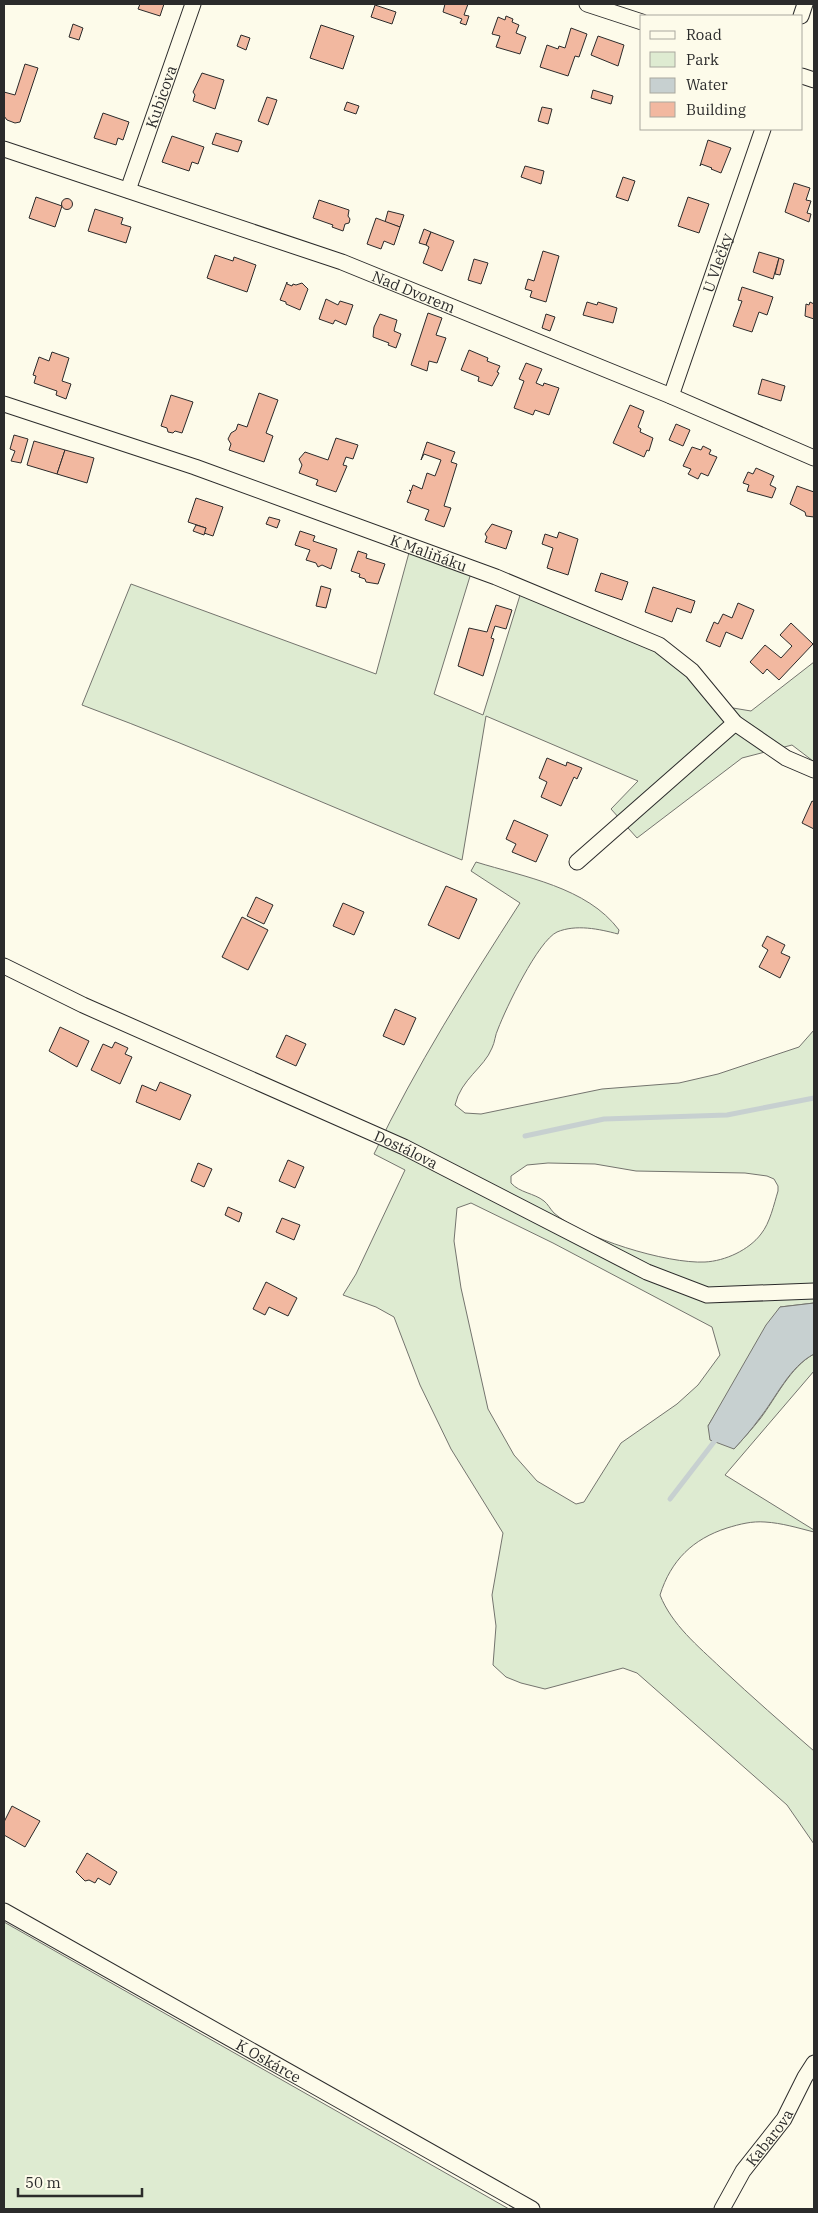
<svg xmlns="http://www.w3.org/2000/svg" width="818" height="2213" font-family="'IBM Plex Serif',serif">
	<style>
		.green { fill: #deebd1; stroke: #74746e; fill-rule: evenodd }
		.water { fill: #c7d0d0; stroke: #74746e }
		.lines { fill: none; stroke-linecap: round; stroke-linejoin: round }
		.stream { stroke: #c7d0d0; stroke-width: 5 }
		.building { fill: #f2b8a0; stroke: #2b2b2b }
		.street-casing { stroke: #2b2b2b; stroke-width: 17 }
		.street { stroke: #fdfbea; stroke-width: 15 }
		.labels { text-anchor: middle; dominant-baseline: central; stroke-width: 4; stroke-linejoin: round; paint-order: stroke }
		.street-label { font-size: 15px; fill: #2b2b2b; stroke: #fdfbea }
	</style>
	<rect width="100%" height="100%" fill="#fdfbea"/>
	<!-- green -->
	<g class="green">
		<path d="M410,549l61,24 -37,121 49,21 38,-123 130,54 38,27 26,32 36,6 63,-49v98l-1,1 -21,-16 -50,13 -105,80 -26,-29 27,-28 -152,-65 -24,144c-127,-51 -251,-107 -380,-155l49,-121 245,90z"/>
		<path d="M476,862c48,15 111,25 143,68l-1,4c-19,-5 -42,-10 -61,-2 -19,9 -51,76 -59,97 -3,6 -3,13 -6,19 -8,20 -31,31 -37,57l10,8 16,1 121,-25 77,-6 39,-9 81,-27 15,-17v273l-34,4 -72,119 26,23c9,-10 18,-20 26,-30 16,-21 30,-52 54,-65v17l-89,104 89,55v2c-16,-4 -32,-9 -49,-10 -13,-1 -25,2 -38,6 -34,11 -56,32 -67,67 12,30 38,51 61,73 31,29 62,56 93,83v93l-27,-39 -150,-132 -14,-5 -78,21 -24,-6 -15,-6 -13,-12 3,-39 -4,-31 11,-62 -52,-84 -31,-64 -26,-68 -18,-10 -33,-12 13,-21 49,-104 -31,-16c42,-88 94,-170 146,-251l-49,-32zM548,1163l47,1 41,7 109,2 22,3 7,3 4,7v5c-4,13 -8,32 -17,43 -12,16 -36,27 -56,28 -38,2 -123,-24 -151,-49 -4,-4 -6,-9 -10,-12 -10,-8 -24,-8 -33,-18v-7l16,-11zM471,1203l82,40 159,84 8,28 -22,30 -21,19 -56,39 -37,59 -8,2 -39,-23 -23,-26 -26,-46 -27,-121 -7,-47 3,-33z"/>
		<polygon points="4,1922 509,2209 4,2209"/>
	</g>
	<!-- water -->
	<path class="water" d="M814,1303v51c-25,13 -38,44 -55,65 -7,10 -16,20 -25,30l-24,-9 -2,-14 58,-101 14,-18z"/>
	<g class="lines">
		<!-- stream -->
		<g class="stream">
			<polyline points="525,1136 604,1119 727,1115 814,1098"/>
			<polyline points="670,1499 717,1438"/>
		</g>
	</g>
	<!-- building -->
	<g class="building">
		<polygon points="140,4 164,4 160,16 138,9"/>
		<polygon points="445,4 468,4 464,15 469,16 466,25 460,23 462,19 443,12"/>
		<polygon points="375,5 396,12 392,24 371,17"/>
		<polygon points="506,16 513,19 512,22 519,25 516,33 526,37 520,54 496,47 500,36 492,34 498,17 505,20"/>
		<polygon points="73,24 83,28 79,40 69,37"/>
		<polygon points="321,25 354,36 343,69 310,58"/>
		<polygon points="571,28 587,34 579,57 575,56 568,76 540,67 547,45 558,49 559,46 565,48"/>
		<polygon points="241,35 250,38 246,50 237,46"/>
		<polygon points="598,36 624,45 618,66 591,55"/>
		<polygon points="25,64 38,68 20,122 15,123 7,120 4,116 4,92 15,95"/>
		<polygon points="202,73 224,80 215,109 193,101 195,95 193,92"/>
		<polygon points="593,90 613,96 611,104 591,98"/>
		<polygon points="267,97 277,100 268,125 258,121"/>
		<polygon points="347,102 359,106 356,114 344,110"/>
		<polygon points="542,107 552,109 548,124 538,121"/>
		<polygon points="103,113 129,122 123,140 118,138 116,145 94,138"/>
		<polygon points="216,133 242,141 238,152 212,144"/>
		<polygon points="172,136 204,147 198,164 192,162 189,171 162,162"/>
		<polygon points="708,140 731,148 721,173 711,169 712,168 701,164 700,166"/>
		<polygon points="525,166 544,171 541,184 521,177"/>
		<polygon points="623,177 635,181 628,201 616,197"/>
		<polygon points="794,183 810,188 806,200 811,201 807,213 811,214 809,222 785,212"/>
		<polygon points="36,197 62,206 55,227 29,218"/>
		<polygon points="688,197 709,204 699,233 678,226"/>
		<circle cx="67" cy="204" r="5.5"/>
		<polygon points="319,200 349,210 348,216 350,219 349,223 345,224 343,231 332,227 333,225 313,218"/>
		<polygon points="95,209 123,218 121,224 131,227 126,243 88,231"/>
		<polygon points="388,211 404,215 400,227 385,222"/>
		<polygon points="376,218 400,227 394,245 384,241 381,249 367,244"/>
		<polygon points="424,229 431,232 426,245 419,243"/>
		<polygon points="431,232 454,241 442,271 423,263 429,247 426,245"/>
		<polygon points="543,251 559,256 546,302 530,297 532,291 525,289 528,279 534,281"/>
		<polygon points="759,252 779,258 773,279 753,272"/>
		<polygon points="215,255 233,261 234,257 256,265 247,292 207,278"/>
		<polygon points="779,258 784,260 780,275 775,274"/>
		<polygon points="474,259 488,263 481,284 468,280"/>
		<polygon points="287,282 287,284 292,286 293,284 296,285 302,283 308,289 300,310 286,304 286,302 280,300"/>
		<polygon points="742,287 773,297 767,315 759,312 752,332 733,326 742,301 738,300"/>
		<polygon points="326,299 338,305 340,301 353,305 346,325 335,320 333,324 319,319"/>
		<polygon points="587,302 597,305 598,302 617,308 613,323 583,315"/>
		<polygon points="810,302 814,304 814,319 805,316 806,304 809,305"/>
		<polygon points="428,313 442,318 436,335 446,338 437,363 429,361 427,371 411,365"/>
		<polygon points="380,314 397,320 394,331 401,334 396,348 388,345 389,343 373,337 374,327"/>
		<polygon points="546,314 555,317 550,331 542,328"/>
		<polygon points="469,350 488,358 487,361 500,366 497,372 499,373 492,386 478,381 479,377 461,370"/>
		<polygon points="52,352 69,358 62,381 71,384 66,399 56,395 57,391 34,383 36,376 33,375 39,357 49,361"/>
		<polygon points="526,363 542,369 536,383 543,386 544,383 559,388 549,415 535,410 533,415 514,408 524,381 519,379"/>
		<polygon points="762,379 785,386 781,401 758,394"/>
		<polygon points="259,393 278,400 266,433 273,436 264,462 229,450 231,444 228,439 231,433 236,430 238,424 247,427"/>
		<polygon points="171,395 193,402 182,433 175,431 173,433 168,432 167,428 161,426"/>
		<polygon points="630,405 644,411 638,427 641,429 640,432 653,438 649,451 647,450 644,457 613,443"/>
		<polygon points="676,424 690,430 683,446 669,440"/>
		<polygon points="14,435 28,439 21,463 11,461 15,451 10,449"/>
		<polygon points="336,438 358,445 353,459 346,457 343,465 347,466 336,492 316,485 318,480 299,473 302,465 299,459 305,452 328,460"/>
		<polygon points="34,441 65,450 57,474 27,465"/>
		<polygon points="427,442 455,452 451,462 457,464 444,506 451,508 444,527 425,520 429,510 407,502 411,492 409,490 411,491 413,485 422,489 427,473 435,476 441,460 424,454 421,460"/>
		<polygon points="703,446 711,450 709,454 717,457 708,476 701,473 698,479 688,474 691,469 683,466 692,447 701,450"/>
		<polygon points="65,450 94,458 87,483 57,474"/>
		<polygon points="756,468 774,476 770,485 776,488 772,498 747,491 749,485 743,483 748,472 753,474"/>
		<polygon points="797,486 814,492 814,517 806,516 805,512 790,504"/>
		<polygon points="196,498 223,507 213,536 204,533 206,528 188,522"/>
		<polygon points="269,517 280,520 277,528 266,524"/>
		<polygon points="492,524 512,531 506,549 485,542 487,537 485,534"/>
		<polygon points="196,525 206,528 204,535 193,531"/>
		<polygon points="300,531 315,536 313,541 337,549 331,569 322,565 318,567 316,563 306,560 310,550 295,545"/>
		<polygon points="559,532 578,539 568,575 547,568 553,548 542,544 545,534 557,538"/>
		<polygon points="358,551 367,554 366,558 385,564 378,584 366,582 365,579 359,577 360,574 351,571"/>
		<polygon points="601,573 628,582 622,600 595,591"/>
		<polygon points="321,586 331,589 326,608 316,606"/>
		<polygon points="653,587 695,601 691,613 677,608 672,622 645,612"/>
		<polygon points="738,603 754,610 742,639 726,632 720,647 706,641 714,622 718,624 723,614 732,618"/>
		<polygon points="496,605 512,610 506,629 495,626 491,638 494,639 483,676 458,666 469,628 487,632"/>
		<polygon points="791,623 813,644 779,680 767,669 763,674 750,662 765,645 781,658 792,646 780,635"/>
		<polygon points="547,758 566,766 567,762 582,768 577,779 574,777 561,806 541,797 547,782 539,778"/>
		<polygon points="812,801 814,802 814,829 802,823"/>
		<polygon points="514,820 548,835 536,862 512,852 516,844 506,839"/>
		<polygon points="446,886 477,899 459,939 428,925"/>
		<polygon points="256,897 273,905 264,924 247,916"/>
		<polygon points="343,903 364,912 354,935 333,926"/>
		<polygon points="242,917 268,930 248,970 222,957"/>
		<polygon points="767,936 785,945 781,953 790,957 780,978 759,967 768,950 762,946"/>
		<polygon points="395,1009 416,1018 404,1045 383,1036"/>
		<polygon points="60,1027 89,1041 77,1067 49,1051"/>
		<polygon points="286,1035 306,1044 296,1066 276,1057"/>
		<polygon points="115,1042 128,1048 125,1054 132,1057 120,1084 91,1070 103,1044 112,1048"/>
		<polygon points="160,1082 191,1095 180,1120 136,1102 142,1085 156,1091"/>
		<polygon points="288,1160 304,1167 295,1188 279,1181"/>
		<polygon points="198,1163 212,1169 204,1187 191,1181"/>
		<polygon points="228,1207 242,1213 239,1222 225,1215"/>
		<polygon points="282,1218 300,1225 294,1240 276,1232"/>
		<polygon points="266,1282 297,1298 288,1316 269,1307 265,1315 253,1309"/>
		<polygon points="12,1806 40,1821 25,1847 4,1835 4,1822"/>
		<polygon points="87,1853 117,1872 110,1885 98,1878 95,1883 89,1880 85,1881 76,1872"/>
	</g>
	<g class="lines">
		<!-- street casing -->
		<g class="street-casing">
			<g id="street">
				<polyline points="587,4 642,22"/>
				<polyline points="801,16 805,4"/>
				<polyline points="802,76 814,80"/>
				<path id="s1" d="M4,149l338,113 329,134 143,62"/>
				<path id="s2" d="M128,190l65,-186"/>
				<path id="s3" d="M671,396l92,-267"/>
				<path id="s4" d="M4,404l191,63 301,110 163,68 33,26 43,52 51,35 28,12"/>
				<polyline points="577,862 735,723"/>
				<path id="s5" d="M4,966l79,39 321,142 243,125 60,23 107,-4"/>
				<path id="s6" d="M4,1911l528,298"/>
				<path id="s7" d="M722,2209l21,-38 41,-52 21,-42 9,-14"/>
			</g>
		</g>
		<!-- street -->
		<use href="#street" class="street"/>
	</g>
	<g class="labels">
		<!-- street labels -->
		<g class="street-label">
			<text stroke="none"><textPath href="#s2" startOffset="99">Kubicova</textPath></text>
			<text stroke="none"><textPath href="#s3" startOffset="141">U Vlečky</textPath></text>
			<text stroke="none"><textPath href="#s1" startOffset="434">Nad Dvorem</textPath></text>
			<text stroke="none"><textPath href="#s4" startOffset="450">K Maliňáku</textPath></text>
			<text stroke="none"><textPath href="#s5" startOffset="442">Dostálova</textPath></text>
			<text stroke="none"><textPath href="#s6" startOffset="304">K Oskárce</textPath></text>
			<text stroke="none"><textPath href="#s7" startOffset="86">Kabarova</textPath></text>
		</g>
	</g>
	<!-- border -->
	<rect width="818" height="2213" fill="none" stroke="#2b2b2b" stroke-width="10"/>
	<!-- legend -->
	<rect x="640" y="15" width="162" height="115" fill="#fdfbea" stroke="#a9a89e"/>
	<rect x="650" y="31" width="25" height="8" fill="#fdfbea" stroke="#a9a89e"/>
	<text x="686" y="40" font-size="15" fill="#2b2b2b">Road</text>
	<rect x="650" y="52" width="25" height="15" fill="#deebd1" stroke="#a9a89e"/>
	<text x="686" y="65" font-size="15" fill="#2b2b2b">Park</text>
	<rect x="650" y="78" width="25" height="15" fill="#c7d0d0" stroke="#a9a89e"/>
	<text x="686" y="90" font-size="15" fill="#2b2b2b">Water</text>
	<rect x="650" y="102" width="25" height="15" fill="#f2b8a0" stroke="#a9a89e"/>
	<text x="686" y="115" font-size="15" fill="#2b2b2b">Building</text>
	<!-- scale -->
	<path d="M18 2188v8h124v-8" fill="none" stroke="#2b2b2b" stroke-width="2.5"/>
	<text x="25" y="2188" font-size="15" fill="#2b2b2b" stroke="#fdfbea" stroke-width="4" paint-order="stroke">50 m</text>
</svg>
